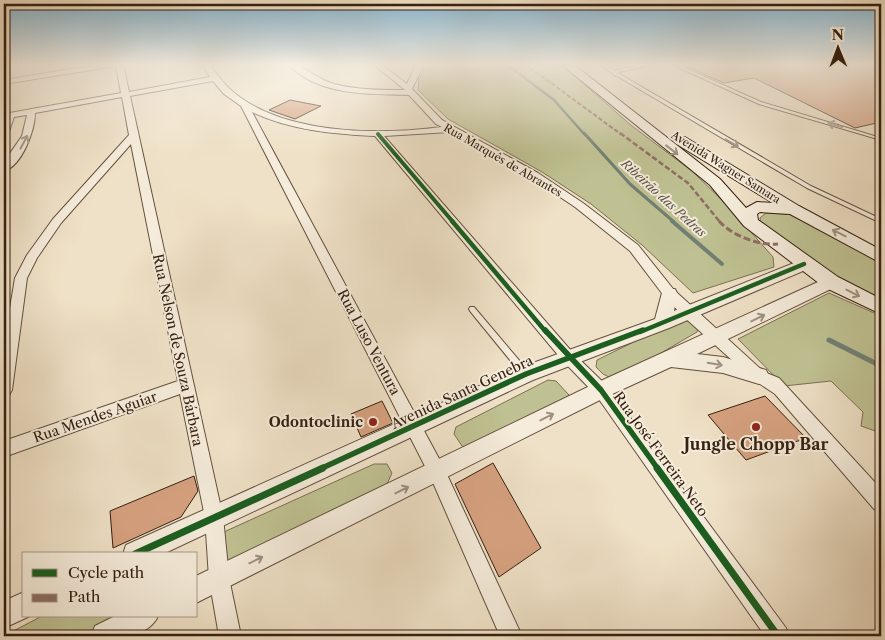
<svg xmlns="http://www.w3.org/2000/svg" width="885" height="640" font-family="'Libre Caslon Text',serif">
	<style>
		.green { fill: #bfc192; stroke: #7a7052 }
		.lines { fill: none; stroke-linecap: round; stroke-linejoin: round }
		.stream-far3 { stroke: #727f74; stroke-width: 2.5 }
		.stream-far2 { stroke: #727f74; stroke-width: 3 }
		.stream-far1 { stroke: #727f74; stroke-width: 4 }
		.stream { stroke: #727f74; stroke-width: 5 }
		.building { fill: #d6a17f; stroke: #352011 }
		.service-casing { stroke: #64503e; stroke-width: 2 }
		.minor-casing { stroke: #64503e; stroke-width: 2 }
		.tertiary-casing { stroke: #64503e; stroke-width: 2 }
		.secondary-casing { stroke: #352011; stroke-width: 2 }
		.service { fill: #f5ecdb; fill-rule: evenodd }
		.minor { fill: #f5ecdb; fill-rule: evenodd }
		.tertiary { fill: #f5ecdb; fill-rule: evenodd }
		.secondary { fill: #f5ecdb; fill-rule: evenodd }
		.quiet-far2 { stroke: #8d6e63; stroke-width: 2; stroke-dasharray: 4.5 2; stroke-linecap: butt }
		.quiet-far1 { stroke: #8d6e63; stroke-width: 2.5; stroke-dasharray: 5.5 2.5; stroke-linecap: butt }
		.quiet { stroke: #8d6e63; stroke-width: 3; stroke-dasharray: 7 3; stroke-linecap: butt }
		.cycleway-far3-casing { stroke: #f5ecdb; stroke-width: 6 }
		.cycleway-far2-casing { stroke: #f5ecdb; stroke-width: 8 }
		.cycleway-far1-casing { stroke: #f5ecdb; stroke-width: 9 }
		.cycleway-casing { stroke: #f5ecdb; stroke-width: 10 }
		.cycleway-far3 { stroke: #1b5e20; stroke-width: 4 }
		.cycleway-far2 { stroke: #1b5e20; stroke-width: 4.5 }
		.cycleway-far1 { stroke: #1b5e20; stroke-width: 5.5 }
		.cycleway { stroke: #1b5e20; stroke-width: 7 }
		.oneway { stroke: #9f9080 }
		.poi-dot { fill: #8f2418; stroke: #f5ecdb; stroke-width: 2 }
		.labels { text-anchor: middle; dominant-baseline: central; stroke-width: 4; stroke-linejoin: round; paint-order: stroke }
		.far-street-label { font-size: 11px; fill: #352011; stroke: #f5ecdb }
		.far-water-label { font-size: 12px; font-style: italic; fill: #534f43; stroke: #f5ecdb }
		.street-label { font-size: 14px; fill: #352011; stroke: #f5ecdb }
		.poi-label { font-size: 14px; font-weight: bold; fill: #352011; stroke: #f5ecdb; text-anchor: end }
		.near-poi-label { font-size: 16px; font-weight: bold; fill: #352011; stroke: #f5ecdb }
	</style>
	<rect width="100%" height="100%" fill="#efe1c7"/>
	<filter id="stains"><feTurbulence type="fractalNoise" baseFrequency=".004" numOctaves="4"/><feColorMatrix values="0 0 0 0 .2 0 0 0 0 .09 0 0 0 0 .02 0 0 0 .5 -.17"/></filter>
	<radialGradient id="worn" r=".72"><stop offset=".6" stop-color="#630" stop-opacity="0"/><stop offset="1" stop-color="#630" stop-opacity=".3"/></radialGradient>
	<!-- green -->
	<g class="green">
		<polygon points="428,64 561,64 632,126 692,171 726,204 773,257 774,267 693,293 642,245 591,204 542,172 448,119 418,90 419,79"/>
		<polygon points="766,213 798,215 881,261 881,302 837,278 761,227 760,218"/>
		<polygon points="829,293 881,316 881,433 861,426 863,412 831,381 784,386 738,339"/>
		<polygon points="687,318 698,327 697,332 615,380 603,374 596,367 597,360 678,320"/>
		<polygon points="548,380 556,381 569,395 567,397 476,450 462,446 454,434 456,427"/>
		<polygon points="374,464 387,464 392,473 387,484 233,565 223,561 221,540 226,531"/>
		<polygon points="42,616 121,616 80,636 4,636"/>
	</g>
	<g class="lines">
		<!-- stream-far3 -->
		<polyline class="stream-far3" points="506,64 554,100 585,135"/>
		<!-- stream-far2 -->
		<polyline class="stream-far2" points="584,133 630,184 674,222"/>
		<!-- stream-far1 -->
		<polyline class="stream-far1" points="672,221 722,264"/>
		<!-- stream -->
		<polyline class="stream" points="829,340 881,366"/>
	</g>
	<!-- building -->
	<g class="building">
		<polygon points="681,64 868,64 881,69 881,122 855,128 754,78 724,83"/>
		<polygon points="290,100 321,106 295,119 269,110"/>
		<polygon points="765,396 806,438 746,460 708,415"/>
		<polygon points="382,401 393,423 361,437 351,414"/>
		<polygon points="493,463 541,548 499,577 455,484"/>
		<polygon points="194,476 198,491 181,517 113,548 110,511"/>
	</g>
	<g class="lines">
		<!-- service casing -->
		<g class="service-casing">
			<g id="service">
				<polygon points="598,64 628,64 626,65 606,66 615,71 617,70 648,64 656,64 619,72 618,73 811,186 881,219 881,223 807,188 617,76 615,76 614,74"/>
				<polygon points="671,64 676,64 761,102 881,138 881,140 759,104"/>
				<polygon points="470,307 474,307 529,372 530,374 529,376 526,377 523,376 470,311 469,309"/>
			</g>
		</g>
		<!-- minor casing -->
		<g class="minor-casing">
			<path id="minor" d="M102,64h21l6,28 81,-15 -8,-13h8c40,72 160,72 232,63l-6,-3 -27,-29c-41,-1 -91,1 -121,-31 14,0 31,16 46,20 23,6 48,6 71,6l-32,-26h8l26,20 9,-20h8l-12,25 30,31 96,53 45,30 55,42 36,45 90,82 15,6 102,111v22l-7,-2 -99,-115 -21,-14 -70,-63 -20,-21 -34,-45 -55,-44 -45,-30 -80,-45 -66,4 189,217 33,32 180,243 3,8h-24l-169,-241 -33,-34 -188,-225c-41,-2 -86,-6 -123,-24l191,354 79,170h-22l-69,-158 -190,-372 -17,-12 -11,-13 -83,15 93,421 6,61 12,58h-22l-10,-58 -4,-61 -25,-123 -176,63v-16l174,-60 -47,-237 -70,79 -24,35 -10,20 -15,112 -3,5 -5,1v-52l11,-66 12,-23 26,-36 76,-84 -7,-38 -87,16c0,17 -13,53 -31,58v-9l18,-26 5,-21 -13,2 -6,17 -4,3v-23l117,-21 -5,-27 -112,18v-4z"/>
		</g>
		<!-- tertiary casing -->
		<g class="tertiary-casing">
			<g id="tertiary">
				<polygon points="804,259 810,260 812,264 810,268 669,328 533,380 163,554 123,554 126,545 519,368 655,319 663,289 675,289 677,293 674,311"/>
				<polygon points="831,276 837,278 839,282 837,286 697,354 723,357 766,370 769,376 766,382 759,384 723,373 671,367 608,396 196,603 196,576 594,384"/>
				<polygon points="24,592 24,616 30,616 4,628 4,601"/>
				<path d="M115,616h43c-11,24 -44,20 -67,20l4,-10z"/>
			</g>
		</g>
		<!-- secondary casing -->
		<g class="secondary-casing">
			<polygon id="secondary" points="561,64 573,64 720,179 746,208 757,202 773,203 675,143 673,140 675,137 685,137 799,206 881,250 881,263 790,214 760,212 757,214 758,220 838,277 881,299 881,314 824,287 744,226 710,185"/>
		</g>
		<!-- service -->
		<use href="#service" class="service"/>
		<!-- minor -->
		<use href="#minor" class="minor"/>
		<!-- tertiary -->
		<use href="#tertiary" class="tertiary"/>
		<!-- secondary -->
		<use href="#secondary" class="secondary"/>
		<!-- quiet-far2 -->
		<polyline class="quiet-far2" points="525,64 622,135"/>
		<!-- quiet-far1 -->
		<polyline class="quiet-far1" points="620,133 688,183 720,222"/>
		<!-- quiet -->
		<path class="quiet" d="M719,221c12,14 40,25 59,23"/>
		<!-- cycleway-far3 casing -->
		<g class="cycleway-far3-casing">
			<polyline id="cycleway-far3" points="378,134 453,222"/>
		</g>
		<!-- cycleway-far2 casing -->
		<g class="cycleway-far2-casing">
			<g id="cycleway-far2">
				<polyline points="452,221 546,332"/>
				<polyline points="640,332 804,264"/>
			</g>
		</g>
		<!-- cycleway-far1 casing -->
		<g class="cycleway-far1-casing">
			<g id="cycleway-far1">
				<polyline points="545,330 601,390 658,469"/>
				<polyline points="320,469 526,374 643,330"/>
			</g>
		</g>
		<!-- cycleway casing -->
		<g class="cycleway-casing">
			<g id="cycleway">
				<polyline points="657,468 778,636"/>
				<polyline points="135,554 323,468"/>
			</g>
		</g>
		<!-- cycleway-far3 -->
		<use href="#cycleway-far3" class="cycleway-far3"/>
		<!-- cycleway-far2 -->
		<use href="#cycleway-far2" class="cycleway-far2"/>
		<!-- cycleway-far1 -->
		<use href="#cycleway-far1" class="cycleway-far1"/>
		<!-- cycleway -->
		<use href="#cycleway" class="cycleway"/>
	</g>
	<!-- one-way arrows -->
	<defs><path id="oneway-shaft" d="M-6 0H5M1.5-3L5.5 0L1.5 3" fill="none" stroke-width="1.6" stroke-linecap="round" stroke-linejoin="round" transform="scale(1.25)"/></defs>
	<g class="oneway">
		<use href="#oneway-shaft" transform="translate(835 125) rotate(-164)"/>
		<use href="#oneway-shaft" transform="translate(24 142) rotate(-62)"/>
		<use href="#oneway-shaft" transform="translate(732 143) rotate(30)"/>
		<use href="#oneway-shaft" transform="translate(672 150) rotate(38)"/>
		<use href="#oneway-shaft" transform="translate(839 233) rotate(-153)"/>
		<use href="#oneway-shaft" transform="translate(853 293) rotate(27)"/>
		<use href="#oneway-shaft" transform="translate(758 318) rotate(-26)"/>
		<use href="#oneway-shaft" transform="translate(715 364) rotate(10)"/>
		<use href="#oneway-shaft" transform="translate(547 417) rotate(-27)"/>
		<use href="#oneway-shaft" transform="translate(402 490) rotate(-26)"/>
		<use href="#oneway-shaft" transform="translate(256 560) rotate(-26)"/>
	</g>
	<!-- sky -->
	<linearGradient id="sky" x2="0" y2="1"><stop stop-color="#89b8d4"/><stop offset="0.42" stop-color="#f8f2e6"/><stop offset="1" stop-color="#f8f2e6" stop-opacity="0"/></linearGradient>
	<rect width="885" height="154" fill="url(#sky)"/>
	<!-- markers -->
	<g class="poi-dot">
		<circle cx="373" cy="422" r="5"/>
		<circle cx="756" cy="427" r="5"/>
	</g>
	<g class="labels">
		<!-- far-street labels -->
		<g class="far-street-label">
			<text transform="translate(503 160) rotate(30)">Rua Marquês de Abrantes</text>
			<text transform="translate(726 167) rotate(32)">Avenida Wagner Samara</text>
		</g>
		<!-- far-water labels -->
		<g class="far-water-label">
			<text transform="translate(664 198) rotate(42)">Ribeirão das Pedras</text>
		</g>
		<!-- street labels -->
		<g class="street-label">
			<text transform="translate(369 342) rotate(62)">Rua Luso Ventura</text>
			<text transform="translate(178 350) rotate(78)">Rua Nelson de Souza Bárbara</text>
			<text transform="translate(462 392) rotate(-25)">Avenida Santa Genebra</text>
			<text transform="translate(95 417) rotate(-19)">Rua Mendes Aguiar</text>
			<text transform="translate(661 454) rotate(54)">Rua José Ferreira Neto</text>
		</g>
		<!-- poi labels -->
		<g class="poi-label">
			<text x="363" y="422">Odontoclinic</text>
		</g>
		<!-- near-poi labels -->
		<g class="near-poi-label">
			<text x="756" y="444">Jungle Chopp Bar</text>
		</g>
	</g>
	<!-- margin -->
	<rect width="885" height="640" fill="none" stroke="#efe1c7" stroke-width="20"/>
	<rect x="5" y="5" width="875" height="630" fill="none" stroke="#352011" stroke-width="2.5"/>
	<rect x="10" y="10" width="865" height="620" fill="none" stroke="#352011"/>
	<!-- legend -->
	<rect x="22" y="552" width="175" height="65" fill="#f5ecdb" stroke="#a89a8a"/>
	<rect x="32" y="569" width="25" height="8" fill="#1b5e20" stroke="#a89a8a"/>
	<text x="68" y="578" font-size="15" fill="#352011">Cycle path</text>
	<rect x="32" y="594" width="25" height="8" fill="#8d6e63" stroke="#a89a8a"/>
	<text x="68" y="602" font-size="15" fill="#352011">Path</text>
	<!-- north arrow -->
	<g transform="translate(838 48) rotate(359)" stroke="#f5ecdb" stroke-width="4" paint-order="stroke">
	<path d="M0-4L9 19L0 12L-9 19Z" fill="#352011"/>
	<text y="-8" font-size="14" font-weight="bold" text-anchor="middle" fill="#352011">N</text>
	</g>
	<rect width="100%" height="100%" filter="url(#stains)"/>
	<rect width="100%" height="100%" fill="url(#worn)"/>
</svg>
